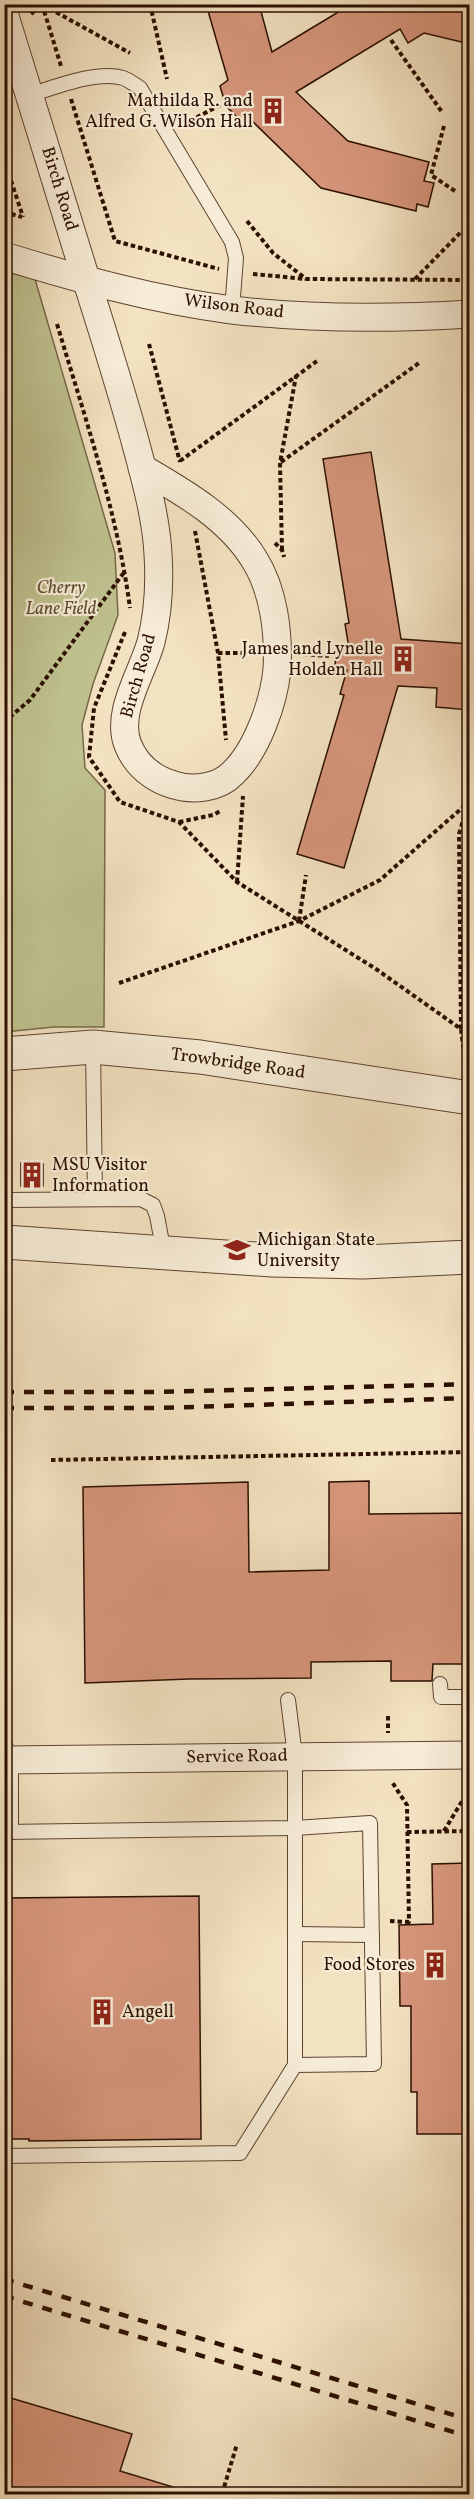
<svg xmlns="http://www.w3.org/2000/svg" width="474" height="2499" font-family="Vollkorn,serif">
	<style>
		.green { fill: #bfc290; stroke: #766848; stroke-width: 1.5 }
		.building { fill: #d7967c; stroke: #2c0f00; stroke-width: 1.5 }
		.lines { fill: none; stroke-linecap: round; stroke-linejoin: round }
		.service-casing { stroke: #5e4430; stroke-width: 16 }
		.minor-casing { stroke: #5e4430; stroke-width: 29 }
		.tertiary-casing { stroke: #5e4430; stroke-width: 35 }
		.path { stroke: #2c0f00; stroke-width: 4; stroke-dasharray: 4.5 3; stroke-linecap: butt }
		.service { stroke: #f7ecd7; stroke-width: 14 }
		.minor { stroke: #f7ecd7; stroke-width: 27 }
		.tertiary { stroke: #f7ecd7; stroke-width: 33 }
		.rail { stroke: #2c0f00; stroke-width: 4.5; stroke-dasharray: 10 10; stroke-linecap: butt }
		.labels { text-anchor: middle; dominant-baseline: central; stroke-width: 4.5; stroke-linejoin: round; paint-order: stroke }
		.poi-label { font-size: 18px; fill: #2c0f00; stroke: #f7ecd7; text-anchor: end }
		.street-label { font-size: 18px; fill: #2c0f00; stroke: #f7ecd7 }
		.park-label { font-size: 18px; font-style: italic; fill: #5f4e32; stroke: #f7ecd7 }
	</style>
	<rect width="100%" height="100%" fill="#f3e2c1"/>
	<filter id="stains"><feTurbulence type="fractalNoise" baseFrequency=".00333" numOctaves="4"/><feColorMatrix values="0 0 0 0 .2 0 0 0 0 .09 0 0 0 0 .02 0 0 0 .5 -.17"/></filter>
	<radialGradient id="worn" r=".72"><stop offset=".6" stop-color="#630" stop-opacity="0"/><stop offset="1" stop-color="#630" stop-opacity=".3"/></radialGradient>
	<!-- green -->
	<polygon class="green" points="4,271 35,279 115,553 118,615 93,684 82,725 85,768 105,790 104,1027 54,1027 5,1032"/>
	<!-- building -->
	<g class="building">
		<polygon points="206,4 259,4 272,52 340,11 339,4 470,4 470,44 424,33 408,43 400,29 296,92 348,141 429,162 424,181 434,183 428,207 417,204 416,211 321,188 248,117 246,119 244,117 240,120 226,106 220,86 228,80"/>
		<polygon points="371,452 401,639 470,644 470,710 436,707 437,688 398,686 344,868 297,854 344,695 340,694 347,670 335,669 336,648 349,648 345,624 349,623 323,459"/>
		<polygon points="21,1163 43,1164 43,1186 21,1186"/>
		<polygon points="369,1481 369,1514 470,1513 470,1664 433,1664 432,1681 391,1681 391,1661 311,1662 311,1678 189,1679 85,1683 83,1487 248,1482 249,1572 329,1570 329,1482"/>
		<polygon points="470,1863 470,2134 417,2134 417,2092 411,2092 411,2006 400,2006 399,1925 433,1924 432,1864"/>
		<polygon points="199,1896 201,2139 29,2141 29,2139 5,2139 4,1898"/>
		<polygon points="4,2396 132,2434 120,2471 183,2490 183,2494 4,2494"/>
	</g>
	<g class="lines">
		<!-- service casing -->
		<g class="service-casing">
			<g id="service">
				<path d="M30,95c25,-8 68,-25 93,-17 6,2 12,7 17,10l92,154 4,16 -4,52"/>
				<polyline points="93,1047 95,1198"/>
				<polyline points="4,1200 141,1199 153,1205 157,1216 164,1253"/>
				<polyline points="440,1684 441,1697 470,1697"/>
				<polyline points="4,1743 11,1760 11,1832"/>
				<polyline points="4,1832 295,1828 370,1823 374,2064 295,2065"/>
				<polyline points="295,1934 372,1935"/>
				<polyline points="4,2156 240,2153 295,2065 295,1756 288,1700"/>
			</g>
		</g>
		<!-- minor casing -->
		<g class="minor-casing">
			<g id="minor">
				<path d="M4,13c27,89 54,178 82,266 17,53 33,105 48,158 10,38 22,78 24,117 2,30 0,60 -7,88 -9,32 -36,71 -23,103 8,20 25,34 46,40 19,6 45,3 59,-12 24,-23 41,-71 44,-104 2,-35 -3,-79 -23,-110 -25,-41 -71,-67 -112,-91"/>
				<path d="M4,256c75,23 150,44 228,54 78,9 158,9 238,4"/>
				<polyline points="4,1760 470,1755"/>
			</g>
		</g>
		<!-- tertiary casing -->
		<g class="tertiary-casing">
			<g id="tertiary">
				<polyline points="4,1054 93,1047 200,1057 470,1098"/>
				<polyline points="4,1242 272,1260 363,1262 470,1257"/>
			</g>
		</g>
		<!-- path -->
		<g class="path">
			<polyline points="150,4 167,79"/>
			<polyline points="43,5 130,53"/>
			<polyline points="31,14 42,4 61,66"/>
			<polyline points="391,40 442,112"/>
			<polyline points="71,99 115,241 219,269"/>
			<polyline points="190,121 220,105"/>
			<polyline points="444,126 431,175 455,191"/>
			<polyline points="4,159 23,217"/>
			<polyline points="4,212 22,217"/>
			<polyline points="247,221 273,253 306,279"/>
			<polyline points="253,274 306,279 470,280"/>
			<polyline points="415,279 461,232"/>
			<path d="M57,324c28,94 60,187 73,284"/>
			<polyline points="149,344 180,462"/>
			<polyline points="180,461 317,361"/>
			<polyline points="281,462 419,363"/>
			<polyline points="195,531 218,653 226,740"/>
			<polyline points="275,543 282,550 284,557"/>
			<polyline points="282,550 280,463 296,376"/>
			<polyline points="125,632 94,708 89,757 120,802 179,822 237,882 376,969 461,1029 466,1070"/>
			<polyline points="218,653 253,653"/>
			<polyline points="303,654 329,656"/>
			<polyline points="4,722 30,700 125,571"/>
			<polyline points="179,822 213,815 222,810"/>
			<polyline points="237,882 243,796"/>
			<polyline points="299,921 306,875"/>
			<polyline points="119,983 299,921 380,880 470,801"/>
			<polyline points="461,1029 459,834 468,803"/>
			<polyline points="468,1125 470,1205"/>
			<polyline points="51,1460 470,1452"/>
			<polyline points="388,1716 388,1733"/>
			<polyline points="444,1831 467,1793 470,1795"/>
			<polyline points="407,1832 470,1831"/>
			<polyline points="390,1921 409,1922 407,1805 392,1782"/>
			<polyline points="222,2494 237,2444"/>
		</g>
		<!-- service -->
		<use href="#service" class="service"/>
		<!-- minor -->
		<use href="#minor" class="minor"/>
		<!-- tertiary -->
		<use href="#tertiary" class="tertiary"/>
		<!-- rail -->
		<g class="rail">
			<polyline points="4,1392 158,1392 470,1384"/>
			<polyline points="4,1408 160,1408 470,1398"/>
			<polyline points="4,2279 470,2420"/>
			<polyline points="4,2296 470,2437"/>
		</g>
	</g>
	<!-- icons -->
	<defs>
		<g id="building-bare" transform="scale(2.07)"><path d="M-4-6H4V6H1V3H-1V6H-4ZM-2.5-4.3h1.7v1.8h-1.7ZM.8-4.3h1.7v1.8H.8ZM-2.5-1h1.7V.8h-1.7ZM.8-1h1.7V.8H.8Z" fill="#8f2418" stroke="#f7ecd7" stroke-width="2.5" paint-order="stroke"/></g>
		<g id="university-bare" transform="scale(2.07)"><path d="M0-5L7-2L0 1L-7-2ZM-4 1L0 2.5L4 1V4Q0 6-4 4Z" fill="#8f2418" stroke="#f7ecd7" stroke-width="2.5" paint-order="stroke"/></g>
	</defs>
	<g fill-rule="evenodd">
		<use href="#building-bare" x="273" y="111"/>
		<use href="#building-bare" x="403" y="659"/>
		<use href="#building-bare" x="32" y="1175"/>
		<use href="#university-bare" x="237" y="1250"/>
		<use href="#building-bare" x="435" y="1965"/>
		<use href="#building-bare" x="102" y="2012"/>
	</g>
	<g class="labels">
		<!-- poi labels -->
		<g class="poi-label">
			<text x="253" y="101">Mathilda R. and<tspan x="253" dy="21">Alfred G. Wilson Hall</tspan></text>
			<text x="383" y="649">James and Lynelle<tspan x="383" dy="21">Holden Hall</tspan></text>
			<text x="52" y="1165" text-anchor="start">MSU Visitor<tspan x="52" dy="21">Information</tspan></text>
			<text x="257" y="1240" text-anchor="start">Michigan State<tspan x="257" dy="21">University</tspan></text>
			<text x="415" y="1965">Food Stores</text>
			<text x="122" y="2012" text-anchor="start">Angell</text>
		</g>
		<!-- street labels -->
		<g class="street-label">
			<text transform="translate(59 189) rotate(73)">Birch Road</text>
			<text transform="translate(234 307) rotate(7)">Wilson Road</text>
			<text transform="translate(139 676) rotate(-74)">Birch Road</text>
			<text transform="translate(238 1064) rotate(8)">Trowbridge Road</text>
			<text transform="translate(237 1757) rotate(-1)">Service Road</text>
		</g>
		<!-- park labels -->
		<g class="park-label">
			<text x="61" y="588">Cherry<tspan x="61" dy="21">Lane Field</tspan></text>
		</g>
	</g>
	<!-- margin -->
	<rect width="474" height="2499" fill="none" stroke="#f3e2c1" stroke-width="24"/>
	<rect x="6" y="6" width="462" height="2487" fill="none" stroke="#2c0f00" stroke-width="3"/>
	<rect x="12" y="12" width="450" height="2475" fill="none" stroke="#2c0f00" stroke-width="1.5"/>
	<rect width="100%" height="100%" filter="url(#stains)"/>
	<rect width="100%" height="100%" fill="url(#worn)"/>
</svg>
